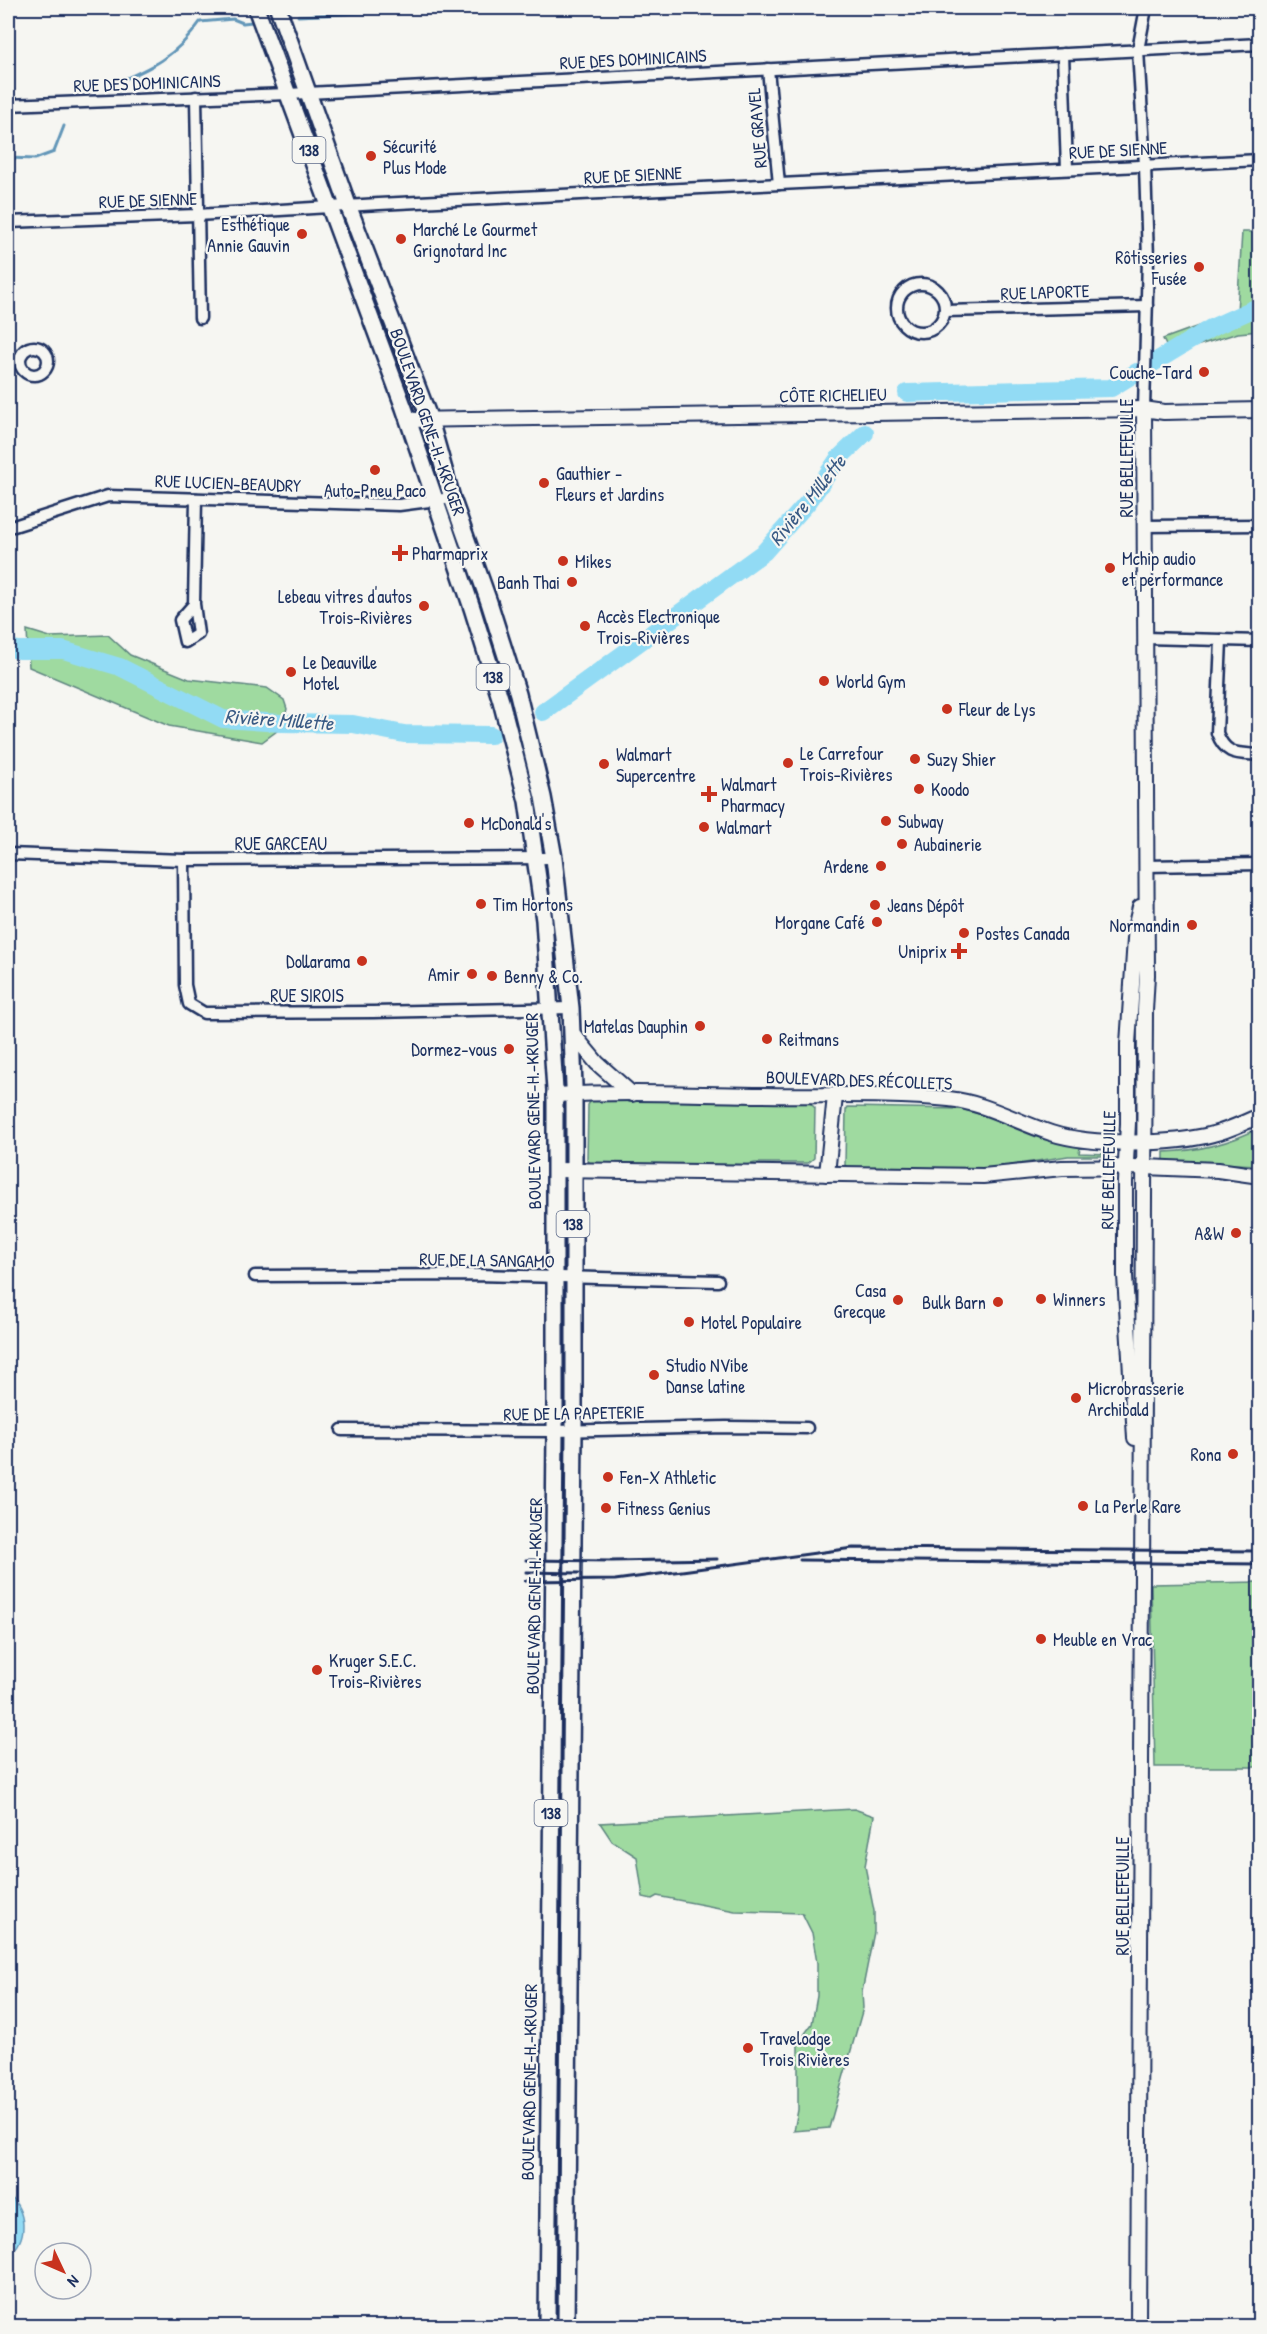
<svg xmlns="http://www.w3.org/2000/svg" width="1267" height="2334" font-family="'Patrick Hand',sans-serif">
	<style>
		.green { fill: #9fdaa0; stroke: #5d847f; stroke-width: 1.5 }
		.water { fill: #92dbf4; stroke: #6296b8; stroke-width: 1.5 }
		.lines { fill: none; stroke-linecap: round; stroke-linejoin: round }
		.stream { stroke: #6296b8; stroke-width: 3 }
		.river { stroke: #92dbf4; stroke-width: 18 }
		.street-casing { stroke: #1b2f5e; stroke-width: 15 }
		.secondary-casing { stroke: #1b2f5e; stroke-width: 18 }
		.primary-casing { stroke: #1b2f5e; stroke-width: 20 }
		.street { stroke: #f6f6f2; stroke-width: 10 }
		.secondary { stroke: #f6f6f2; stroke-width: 14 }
		.primary { stroke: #f6f6f2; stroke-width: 15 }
		.rail { stroke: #1b2f5e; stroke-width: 3 }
		.poi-dot { fill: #c8321e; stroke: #f6f6f2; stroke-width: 2 }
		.labels { text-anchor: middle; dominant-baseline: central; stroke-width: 4.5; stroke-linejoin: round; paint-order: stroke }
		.shield { fill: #f6f6f2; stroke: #5d6b8a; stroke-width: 1.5 }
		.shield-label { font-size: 16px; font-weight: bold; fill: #1b2f5e }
		.street-label { font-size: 18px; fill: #1b2f5e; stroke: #f6f6f2 }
		.poi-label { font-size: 18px; fill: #1b2f5e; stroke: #f6f6f2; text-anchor: start }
		.water-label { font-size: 20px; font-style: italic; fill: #395a84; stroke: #f6f6f2 }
	</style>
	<rect width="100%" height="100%" fill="#f6f6f2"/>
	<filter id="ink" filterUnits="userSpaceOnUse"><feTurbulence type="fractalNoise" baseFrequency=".0167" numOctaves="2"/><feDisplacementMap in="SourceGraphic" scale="12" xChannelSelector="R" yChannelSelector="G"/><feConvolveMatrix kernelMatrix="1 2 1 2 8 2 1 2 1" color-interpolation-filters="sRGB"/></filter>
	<g filter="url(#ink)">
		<!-- green -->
		<g class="green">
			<polygon points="1242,232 1259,232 1259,331 1238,333 1170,354 1163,339 1237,312"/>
			<polygon points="27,630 50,637 108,635 130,655 189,679 267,688 284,700 287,709 281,728 262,742 169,726 29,667"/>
			<polygon points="592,1099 809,1102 815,1108 814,1158 808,1163 755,1163 734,1168 591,1164 587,1160 588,1105"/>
			<polygon points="848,1107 960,1109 1002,1120 1040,1137 1059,1143 1109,1147 1109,1149 1080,1148 1079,1153 1109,1154 1109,1156 1068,1156 987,1169 848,1168 845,1165 846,1110"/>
			<path d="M1259,1128v37l-95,-4v-9c34,-1 65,-8 95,-24z"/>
			<polygon points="1259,1582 1259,1767 1155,1767 1151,1584"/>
			<polygon points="854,1809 874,1816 865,1866 874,1911 874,1932 862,1992 863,2008 829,2128 794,2131 798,2110 798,2043 812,2024 817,1996 817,1963 812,1933 802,1913 735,1911 657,1896 652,1899 643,1897 637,1857 612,1841 600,1823"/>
		</g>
		<!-- water -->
		<path class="water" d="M8,2194c19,18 21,45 0,62z"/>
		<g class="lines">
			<!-- stream -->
			<g class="stream">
				<polyline points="298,16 471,8"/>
				<path d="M113,84c37,-15 64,-28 87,-62l33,-3 10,4 9,-1"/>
				<polyline points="8,158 35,159 54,152 64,126"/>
			</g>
			<!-- river -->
			<g class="river">
				<polyline points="1153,363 1211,328 1260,306"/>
				<polyline points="907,393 1111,388 1137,372"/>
				<polyline points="8,648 19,650 63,650 120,667 223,719 281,723 353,724 404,734 491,735"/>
				<polyline points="543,712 764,552 809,501 838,459 865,433"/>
			</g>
			<!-- street casing -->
			<g class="street-casing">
				<g id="street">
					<polyline points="1063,54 1067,169"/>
					<polyline points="768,69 779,184"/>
					<polyline points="196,97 200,318"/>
					<polyline points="8,105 288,94 1260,44"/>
					<polyline points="8,222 197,215 379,204 1260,160"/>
					<circle cx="921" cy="308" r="24"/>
					<polyline points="945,311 1147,306"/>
					<circle cx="34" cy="361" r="14"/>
					<polyline points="1144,409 1148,259 1145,165 1138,50 1146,8"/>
					<polyline points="8,526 14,526 108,496 399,505 452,498"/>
					<polyline points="1144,526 1260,525"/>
					<polyline points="194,604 180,620 185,642 198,634 194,604 196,499"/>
					<polyline points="1145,638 1260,641"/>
					<path d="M1221,640l-4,93c9,23 20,20 43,22"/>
					<polyline points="8,854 184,860 554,858"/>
					<polyline points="184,860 185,985 189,1004 204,1013 373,1012 571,1008"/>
					<polyline points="1146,866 1260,864"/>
					<polyline points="255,1276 477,1275 718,1281"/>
					<polyline points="342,1430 555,1431 726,1427 807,1428"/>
				</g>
			</g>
			<!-- secondary casing -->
			<g class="secondary-casing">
				<g id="secondary">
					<polyline points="408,420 1144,409 1164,412 1260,410"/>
					<polyline points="573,1034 597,1063 632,1094"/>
					<path d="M554,1095c70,-4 139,-1 209,0 61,1 124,-2 186,4 37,4 67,23 102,34 40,13 122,12 162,1 17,-4 31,-12 47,-18"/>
					<polyline points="555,1170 983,1176 1062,1168 1144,1167 1218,1170 1260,1176"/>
					<polyline points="827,1174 835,1096"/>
					<polyline points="1135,1438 1125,1276 1125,1182 1128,1123 1128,1044 1136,924 1140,907"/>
					<polyline points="1138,2326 1145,1011 1147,975 1144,409"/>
				</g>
			</g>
			<!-- primary casing -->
			<g class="primary-casing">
				<g id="primary">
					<polyline points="256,8 404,408 472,608 501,701 527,801 544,920 555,1090 555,1431 547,2326"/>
					<polyline points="278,8 348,205 430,420 452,498 489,602 518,694 543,797 554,858 571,1008 574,1086 574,1430 566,2326"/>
				</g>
			</g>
			<!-- street -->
			<use href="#street" class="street"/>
			<!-- secondary -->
			<use href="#secondary" class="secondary"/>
			<!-- primary -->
			<use href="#primary" class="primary"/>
			<!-- rail -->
			<g class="rail">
				<polyline points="526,1560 612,1561 717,1559"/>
				<polyline points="800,1560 1260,1564"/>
				<polyline points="526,1572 579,1573"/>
				<polyline points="525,1581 615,1580 853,1548 1260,1551"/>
			</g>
		</g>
	</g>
	<!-- markers -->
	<g class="poi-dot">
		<circle cx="371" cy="156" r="6"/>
		<circle cx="302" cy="234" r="6"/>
		<circle cx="401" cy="239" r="6"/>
		<circle cx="1199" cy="267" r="6"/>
		<circle cx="1204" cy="372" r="6"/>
		<circle cx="375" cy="470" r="6"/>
		<circle cx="544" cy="483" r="6"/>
		<path d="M397 544h6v6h6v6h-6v6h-6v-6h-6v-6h6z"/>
		<circle cx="563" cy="561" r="6"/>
		<circle cx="1110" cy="568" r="6"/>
		<circle cx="572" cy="582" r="6"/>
		<circle cx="424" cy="606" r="6"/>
		<circle cx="585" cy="626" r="6"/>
		<circle cx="291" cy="672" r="6"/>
		<circle cx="824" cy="681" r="6"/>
		<circle cx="947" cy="709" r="6"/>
		<circle cx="915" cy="759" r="6"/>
		<circle cx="788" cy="763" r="6"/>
		<circle cx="604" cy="764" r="6"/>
		<circle cx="919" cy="789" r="6"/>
		<path d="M706 785h6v6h6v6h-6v6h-6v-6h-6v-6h6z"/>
		<circle cx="886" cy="821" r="6"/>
		<circle cx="469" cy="823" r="6"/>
		<circle cx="704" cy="827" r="6"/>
		<circle cx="902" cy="844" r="6"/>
		<circle cx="881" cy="866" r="6"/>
		<circle cx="481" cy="904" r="6"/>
		<circle cx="875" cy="905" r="6"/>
		<circle cx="877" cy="922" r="6"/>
		<circle cx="1192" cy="925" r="6"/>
		<circle cx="964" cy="933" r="6"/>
		<path d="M956 942h6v6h6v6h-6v6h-6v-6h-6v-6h6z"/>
		<circle cx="362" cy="961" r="6"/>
		<circle cx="472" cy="974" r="6"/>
		<circle cx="492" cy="976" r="6"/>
		<circle cx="700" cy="1026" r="6"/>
		<circle cx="767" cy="1039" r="6"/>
		<circle cx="509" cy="1049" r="6"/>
		<circle cx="1236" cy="1233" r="6"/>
		<circle cx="1041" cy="1299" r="6"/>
		<circle cx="898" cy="1300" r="6"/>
		<circle cx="998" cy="1302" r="6"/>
		<circle cx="689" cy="1322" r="6"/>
		<circle cx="654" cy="1375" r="6"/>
		<circle cx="1076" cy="1398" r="6"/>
		<circle cx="1233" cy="1454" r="6"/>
		<circle cx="608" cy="1477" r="6"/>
		<circle cx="1083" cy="1506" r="6"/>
		<circle cx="606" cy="1508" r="6"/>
		<circle cx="1041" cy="1639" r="6"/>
		<circle cx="317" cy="1670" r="6"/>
		<circle cx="748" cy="2048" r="6"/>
	</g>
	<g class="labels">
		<!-- shield labels -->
		<g class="shield">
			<rect x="292.5" y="137" width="33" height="26" rx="4.5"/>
			<rect x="476.5" y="664" width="33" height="26" rx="4.5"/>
			<rect x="556.5" y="1211" width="33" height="26" rx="4.5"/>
			<rect x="534.5" y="1800" width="33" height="26" rx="4.5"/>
		</g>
		<g class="shield-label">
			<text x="309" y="150">138</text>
			<text x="493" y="677">138</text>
			<text x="573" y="1224">138</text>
			<text x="551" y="1813">138</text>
		</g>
		<!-- street labels -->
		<g class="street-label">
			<text transform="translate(633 59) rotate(-3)">RUE DES DOMINICAINS</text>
			<text transform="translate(147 83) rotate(-2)">RUE DES DOMINICAINS</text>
			<text transform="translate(757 128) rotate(-95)">RUE GRAVEL</text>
			<text transform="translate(1118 150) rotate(-3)">RUE DE SIENNE</text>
			<text transform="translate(633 175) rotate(-3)">RUE DE SIENNE</text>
			<text transform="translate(148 200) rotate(-2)">RUE DE SIENNE</text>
			<text transform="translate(1045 292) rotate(-2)">RUE LAPORTE</text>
			<text transform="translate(833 395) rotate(-1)">CÔTE RICHELIEU</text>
			<text transform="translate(428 422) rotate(71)">BOULEVARD GENE-H.-KRUGER</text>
			<text transform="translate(1126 458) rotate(-90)">RUE BELLEFEUILLE</text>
			<text transform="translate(228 483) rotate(2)">RUE LUCIEN-BEAUDRY</text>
			<text x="281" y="843">RUE GARCEAU</text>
			<text x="307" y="995">RUE SIROIS</text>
			<text transform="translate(859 1080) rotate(2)">BOULEVARD DES RÉCOLLETS</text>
			<text transform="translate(533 1111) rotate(-91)">BOULEVARD GENE-H.-KRUGER</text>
			<text transform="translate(1108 1170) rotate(-89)">RUE BELLEFEUILLE</text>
			<text transform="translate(487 1260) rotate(1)">RUE DE LA SANGAMO</text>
			<text transform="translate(574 1413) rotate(-1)">RUE DE LA PAPETERIE</text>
			<text transform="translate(534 1596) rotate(-89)">BOULEVARD GENE-H.-KRUGER</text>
			<text transform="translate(1122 1896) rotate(-90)">RUE BELLEFEUILLE</text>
			<text transform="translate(529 2082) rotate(-89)">BOULEVARD GENE-H.-KRUGER</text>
		</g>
		<!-- poi labels -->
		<g class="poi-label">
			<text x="383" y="146">Sécurité<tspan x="383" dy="21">Plus Mode</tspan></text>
			<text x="290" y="224" text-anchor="end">Esthétique<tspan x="290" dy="21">Annie Gauvin</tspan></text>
			<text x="413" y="229">Marché Le Gourmet<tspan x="413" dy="21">Grignotard Inc</tspan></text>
			<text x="1187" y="257" text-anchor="end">Rôtisseries<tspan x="1187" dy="21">Fusée</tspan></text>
			<text x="1192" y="372" text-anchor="end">Couche-Tard</text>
			<text x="556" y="473">Gauthier -<tspan x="556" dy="21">Fleurs et Jardins</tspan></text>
			<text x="375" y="490" text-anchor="middle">Auto-Pneu Paco</text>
			<text x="412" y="553">Pharmaprix</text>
			<text x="1122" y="558">Mchip audio<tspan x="1122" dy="21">et performance</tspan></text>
			<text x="575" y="561">Mikes</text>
			<text x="560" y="582" text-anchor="end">Banh Thai</text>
			<text x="412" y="596" text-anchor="end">Lebeau vitres d'autos<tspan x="412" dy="21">Trois-Rivières</tspan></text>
			<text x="597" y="616">Accès Electronique<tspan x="597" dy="21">Trois-Rivières</tspan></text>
			<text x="303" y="662">Le Deauville<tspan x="303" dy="21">Motel</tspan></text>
			<text x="836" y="681">World Gym</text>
			<text x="959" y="709">Fleur de Lys</text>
			<text x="800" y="753">Le Carrefour<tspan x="800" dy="21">Trois-Rivières</tspan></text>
			<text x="616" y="754">Walmart<tspan x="616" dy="21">Supercentre</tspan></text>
			<text x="927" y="759">Suzy Shier</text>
			<text x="721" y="784">Walmart<tspan x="721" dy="21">Pharmacy</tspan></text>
			<text x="931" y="789">Koodo</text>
			<text x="898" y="821">Subway</text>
			<text x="481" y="823">McDonald's</text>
			<text x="716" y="827">Walmart</text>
			<text x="914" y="844">Aubainerie</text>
			<text x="869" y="866" text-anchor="end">Ardene</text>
			<text x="493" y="904">Tim Hortons</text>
			<text x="887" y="905">Jeans Dépôt</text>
			<text x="865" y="922" text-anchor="end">Morgane Café</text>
			<text x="1180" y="925" text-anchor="end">Normandin</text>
			<text x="976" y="933">Postes Canada</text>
			<text x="947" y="951" text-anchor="end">Uniprix</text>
			<text x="350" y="961" text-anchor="end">Dollarama</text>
			<text x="460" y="974" text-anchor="end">Amir</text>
			<text x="504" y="976">Benny &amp; Co.</text>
			<text x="688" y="1026" text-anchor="end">Matelas Dauphin</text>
			<text x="779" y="1039">Reitmans</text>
			<text x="497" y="1049" text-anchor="end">Dormez-vous</text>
			<text x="1224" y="1233" text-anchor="end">A&amp;W</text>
			<text x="886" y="1290" text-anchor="end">Casa<tspan x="886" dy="21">Grecque</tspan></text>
			<text x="1053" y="1299">Winners</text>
			<text x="986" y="1302" text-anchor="end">Bulk Barn</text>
			<text x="701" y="1322">Motel Populaire</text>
			<text x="666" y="1365">Studio NVibe<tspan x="666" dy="21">Danse latine</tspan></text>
			<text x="1088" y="1388">Microbrasserie<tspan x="1088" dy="21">Archibald</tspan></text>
			<text x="1221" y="1454" text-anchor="end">Rona</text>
			<text x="620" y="1477">Fen-X Athletic</text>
			<text x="1095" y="1506">La Perle Rare</text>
			<text x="618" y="1508">Fitness Genius</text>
			<text x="1053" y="1639">Meuble en Vrac</text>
			<text x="329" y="1660">Kruger S.E.C.<tspan x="329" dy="21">Trois-Rivières</tspan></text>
			<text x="760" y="2038">Travelodge<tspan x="760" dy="21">Trois Rivières</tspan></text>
		</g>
		<!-- water labels -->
		<g class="water-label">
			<text transform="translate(807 500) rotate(-51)">Rivière Millette</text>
			<text transform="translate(279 719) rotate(4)">Rivière Millette</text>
		</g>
	</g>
	<!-- margin -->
	<rect width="1267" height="2334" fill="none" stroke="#f6f6f2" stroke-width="30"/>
	<rect x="15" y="15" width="1237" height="2304" fill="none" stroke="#1b2f5e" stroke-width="2" filter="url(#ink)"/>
	<!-- north arrow -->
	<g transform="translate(63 2271) rotate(134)"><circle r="28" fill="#f6f6f2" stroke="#9ea6b7" stroke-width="1.5"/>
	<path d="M0-4.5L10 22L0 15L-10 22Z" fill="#c8321e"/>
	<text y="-9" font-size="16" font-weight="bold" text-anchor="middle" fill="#1b2f5e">N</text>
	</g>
</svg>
